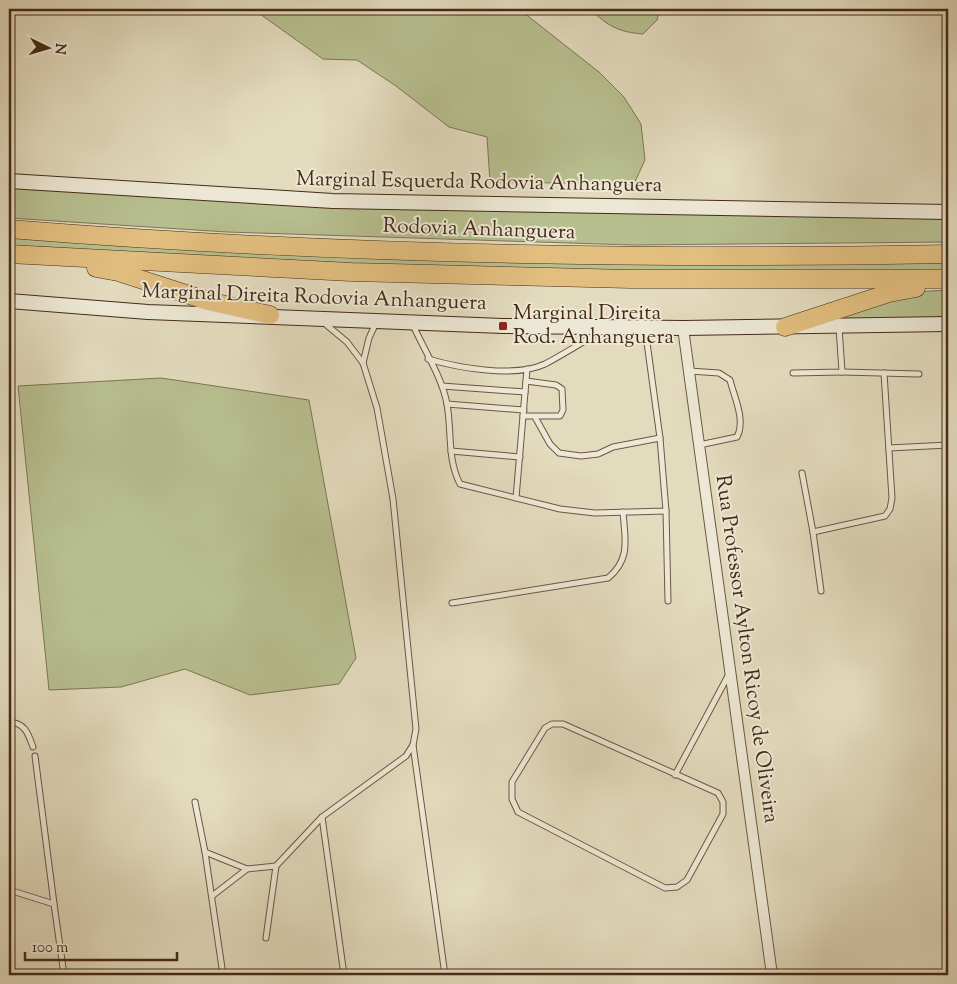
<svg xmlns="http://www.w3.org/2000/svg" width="957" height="984" font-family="'Sorts Mill Goudy',serif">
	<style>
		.green { fill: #b7bf8f; stroke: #7e7554 }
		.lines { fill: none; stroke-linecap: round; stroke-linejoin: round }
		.lane-casing { stroke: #6c5742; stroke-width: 7 }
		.street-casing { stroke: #6c5742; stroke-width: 12 }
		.secondary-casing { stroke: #442b18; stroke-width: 16 }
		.highway-casing { stroke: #442b18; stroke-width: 19 }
		.lane { stroke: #ede8d5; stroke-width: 5 }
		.street { stroke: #ede8d5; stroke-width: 10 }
		.secondary { stroke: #ede8d5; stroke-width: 14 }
		.highway { stroke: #e2be7f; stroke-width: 18 }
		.poi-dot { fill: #8f2418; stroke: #ede8d5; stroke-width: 2 }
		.labels { text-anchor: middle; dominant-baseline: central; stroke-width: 4; stroke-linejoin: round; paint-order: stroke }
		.street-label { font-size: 21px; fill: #442b18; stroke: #ede8d5 }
		.poi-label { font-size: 21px; fill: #442b18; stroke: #ede8d5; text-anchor: start }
	</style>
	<rect width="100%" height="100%" fill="#e3dbbe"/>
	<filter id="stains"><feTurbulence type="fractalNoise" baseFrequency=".004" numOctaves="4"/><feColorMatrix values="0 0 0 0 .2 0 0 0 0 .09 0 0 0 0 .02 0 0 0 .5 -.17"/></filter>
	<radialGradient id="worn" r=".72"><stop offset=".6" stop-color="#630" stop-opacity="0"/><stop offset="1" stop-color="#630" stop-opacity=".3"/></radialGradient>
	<!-- green -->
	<g class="green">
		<polygon points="253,9 519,9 599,72 624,97 641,124 645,160 634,184 490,182 487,137 449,127 396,86 357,60 323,59"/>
		<path d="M590,9h70l-3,11 -14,14c-25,-2 -35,-8 -53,-25z"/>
		<polygon points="9,186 466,210 948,219 948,242 632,245 227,232 9,218"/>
		<polygon points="9,237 131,246 948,261 948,272 814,274 400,269 9,247"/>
		<polygon points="948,290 948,320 825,322 914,292"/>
		<polygon points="161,378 309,400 356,658 339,684 250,695 185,669 121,687 49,690 18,386"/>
	</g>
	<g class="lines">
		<!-- lane casing -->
		<g class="lane-casing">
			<g id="lane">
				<path d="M413,325c11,25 29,52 34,79 5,28 0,55 13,80l100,25 35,4 71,-2 -6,-73 -15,-110"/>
				<path d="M428,359c31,9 87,19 117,5 19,-10 38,-22 56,-33"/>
				<polyline points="363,363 369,338 376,323"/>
				<path d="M689,371l30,2 11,7c4,17 16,40 7,57l-38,8"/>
				<polyline points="842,372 919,374"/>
				<polyline points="793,373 842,372 839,327"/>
				<polyline points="442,386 525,392"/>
				<polyline points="447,404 524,410"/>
				<polyline points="523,416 560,416 563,410 562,389 556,385 526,381"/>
				<polyline points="535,417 550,444 559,453 581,456 598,454 613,447 660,438"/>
				<polyline points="889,448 948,445"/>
				<polyline points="451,451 520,457"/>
				<polyline points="802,473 813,532"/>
				<polyline points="516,498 527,369"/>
				<polyline points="666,511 668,601"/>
				<polyline points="821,591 813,532 885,516 890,509 892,498 884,373"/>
				<path d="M452,603l156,-25c23,-19 17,-39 15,-66"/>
				<path d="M9,722c16,1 19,11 24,25"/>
				<polygon points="552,724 563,724 718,793 723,802 723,814 687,880 677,887 665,888 518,812 512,799 512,782 545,728"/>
				<polyline points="413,745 445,975"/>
				<polyline points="35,756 54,904"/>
				<polyline points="675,775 729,674"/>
				<polyline points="195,802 205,852"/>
				<polyline points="322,817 344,975"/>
				<polyline points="9,890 54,904 64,975"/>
				<polyline points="212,896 247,869"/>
				<polyline points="266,938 276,866 322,817 406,756 413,745 416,729 393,499 377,408 363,363 347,342 323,322"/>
				<polyline points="223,975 205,852 247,869 276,866"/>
			</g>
		</g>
		<!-- street casing -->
		<g class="street-casing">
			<polyline id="street" points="683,328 772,975"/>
		</g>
		<!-- secondary casing -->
		<g class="secondary-casing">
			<g id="secondary">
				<polyline points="9,181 333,201 948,212"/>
				<polyline points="9,301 148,312 503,326 683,328 948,324"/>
			</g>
		</g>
		<!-- highway casing -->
		<g class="highway-casing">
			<g id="highway">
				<path d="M9,229c312,25 626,31 939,25"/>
				<polyline points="9,254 351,272 630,279 948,279"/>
				<polyline points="96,268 118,272 208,301 270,315"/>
				<polyline points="785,327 889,293 916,288"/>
			</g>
		</g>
		<!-- lane -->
		<use href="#lane" class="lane"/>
		<!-- street -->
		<use href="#street" class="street"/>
		<!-- secondary -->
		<use href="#secondary" class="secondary"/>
		<!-- highway -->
		<use href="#highway" class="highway"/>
	</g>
	<!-- markers -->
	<rect class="poi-dot" x="498" y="321" width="10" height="10" rx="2.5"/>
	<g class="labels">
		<!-- street labels -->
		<g class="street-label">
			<text transform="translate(479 183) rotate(1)">Marginal Esquerda Rodovia Anhanguera</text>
			<text transform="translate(479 230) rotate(2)">Rodovia Anhanguera</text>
			<text transform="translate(314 298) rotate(2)">Marginal Direita Rodovia Anhanguera</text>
			<text transform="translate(746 649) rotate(82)">Rua Professor Aylton Ricoy de Oliveira</text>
		</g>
		<!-- poi labels -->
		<g class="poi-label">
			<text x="513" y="314">Marginal Direita<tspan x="513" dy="24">Rod. Anhanguera</tspan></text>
		</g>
	</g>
	<!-- margin -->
	<rect width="957" height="984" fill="none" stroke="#e3dbbe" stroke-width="30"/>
	<rect x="10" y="10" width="937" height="964" fill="none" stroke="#442b18" stroke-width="2.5"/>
	<rect x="15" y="15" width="927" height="954" fill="none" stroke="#442b18"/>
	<!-- north arrow -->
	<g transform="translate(48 48) rotate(95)" stroke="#ede8d5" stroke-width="4" paint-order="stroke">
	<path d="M0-4L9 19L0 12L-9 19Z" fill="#442b18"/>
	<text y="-8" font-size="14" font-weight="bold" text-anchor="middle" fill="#442b18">N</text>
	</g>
	<!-- scale -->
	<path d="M25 952v8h152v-8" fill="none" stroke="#442b18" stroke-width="2.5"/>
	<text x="32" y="952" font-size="15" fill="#442b18" stroke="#ede8d5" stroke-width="4" paint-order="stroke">100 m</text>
	<rect width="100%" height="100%" filter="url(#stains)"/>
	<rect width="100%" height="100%" fill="url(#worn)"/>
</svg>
